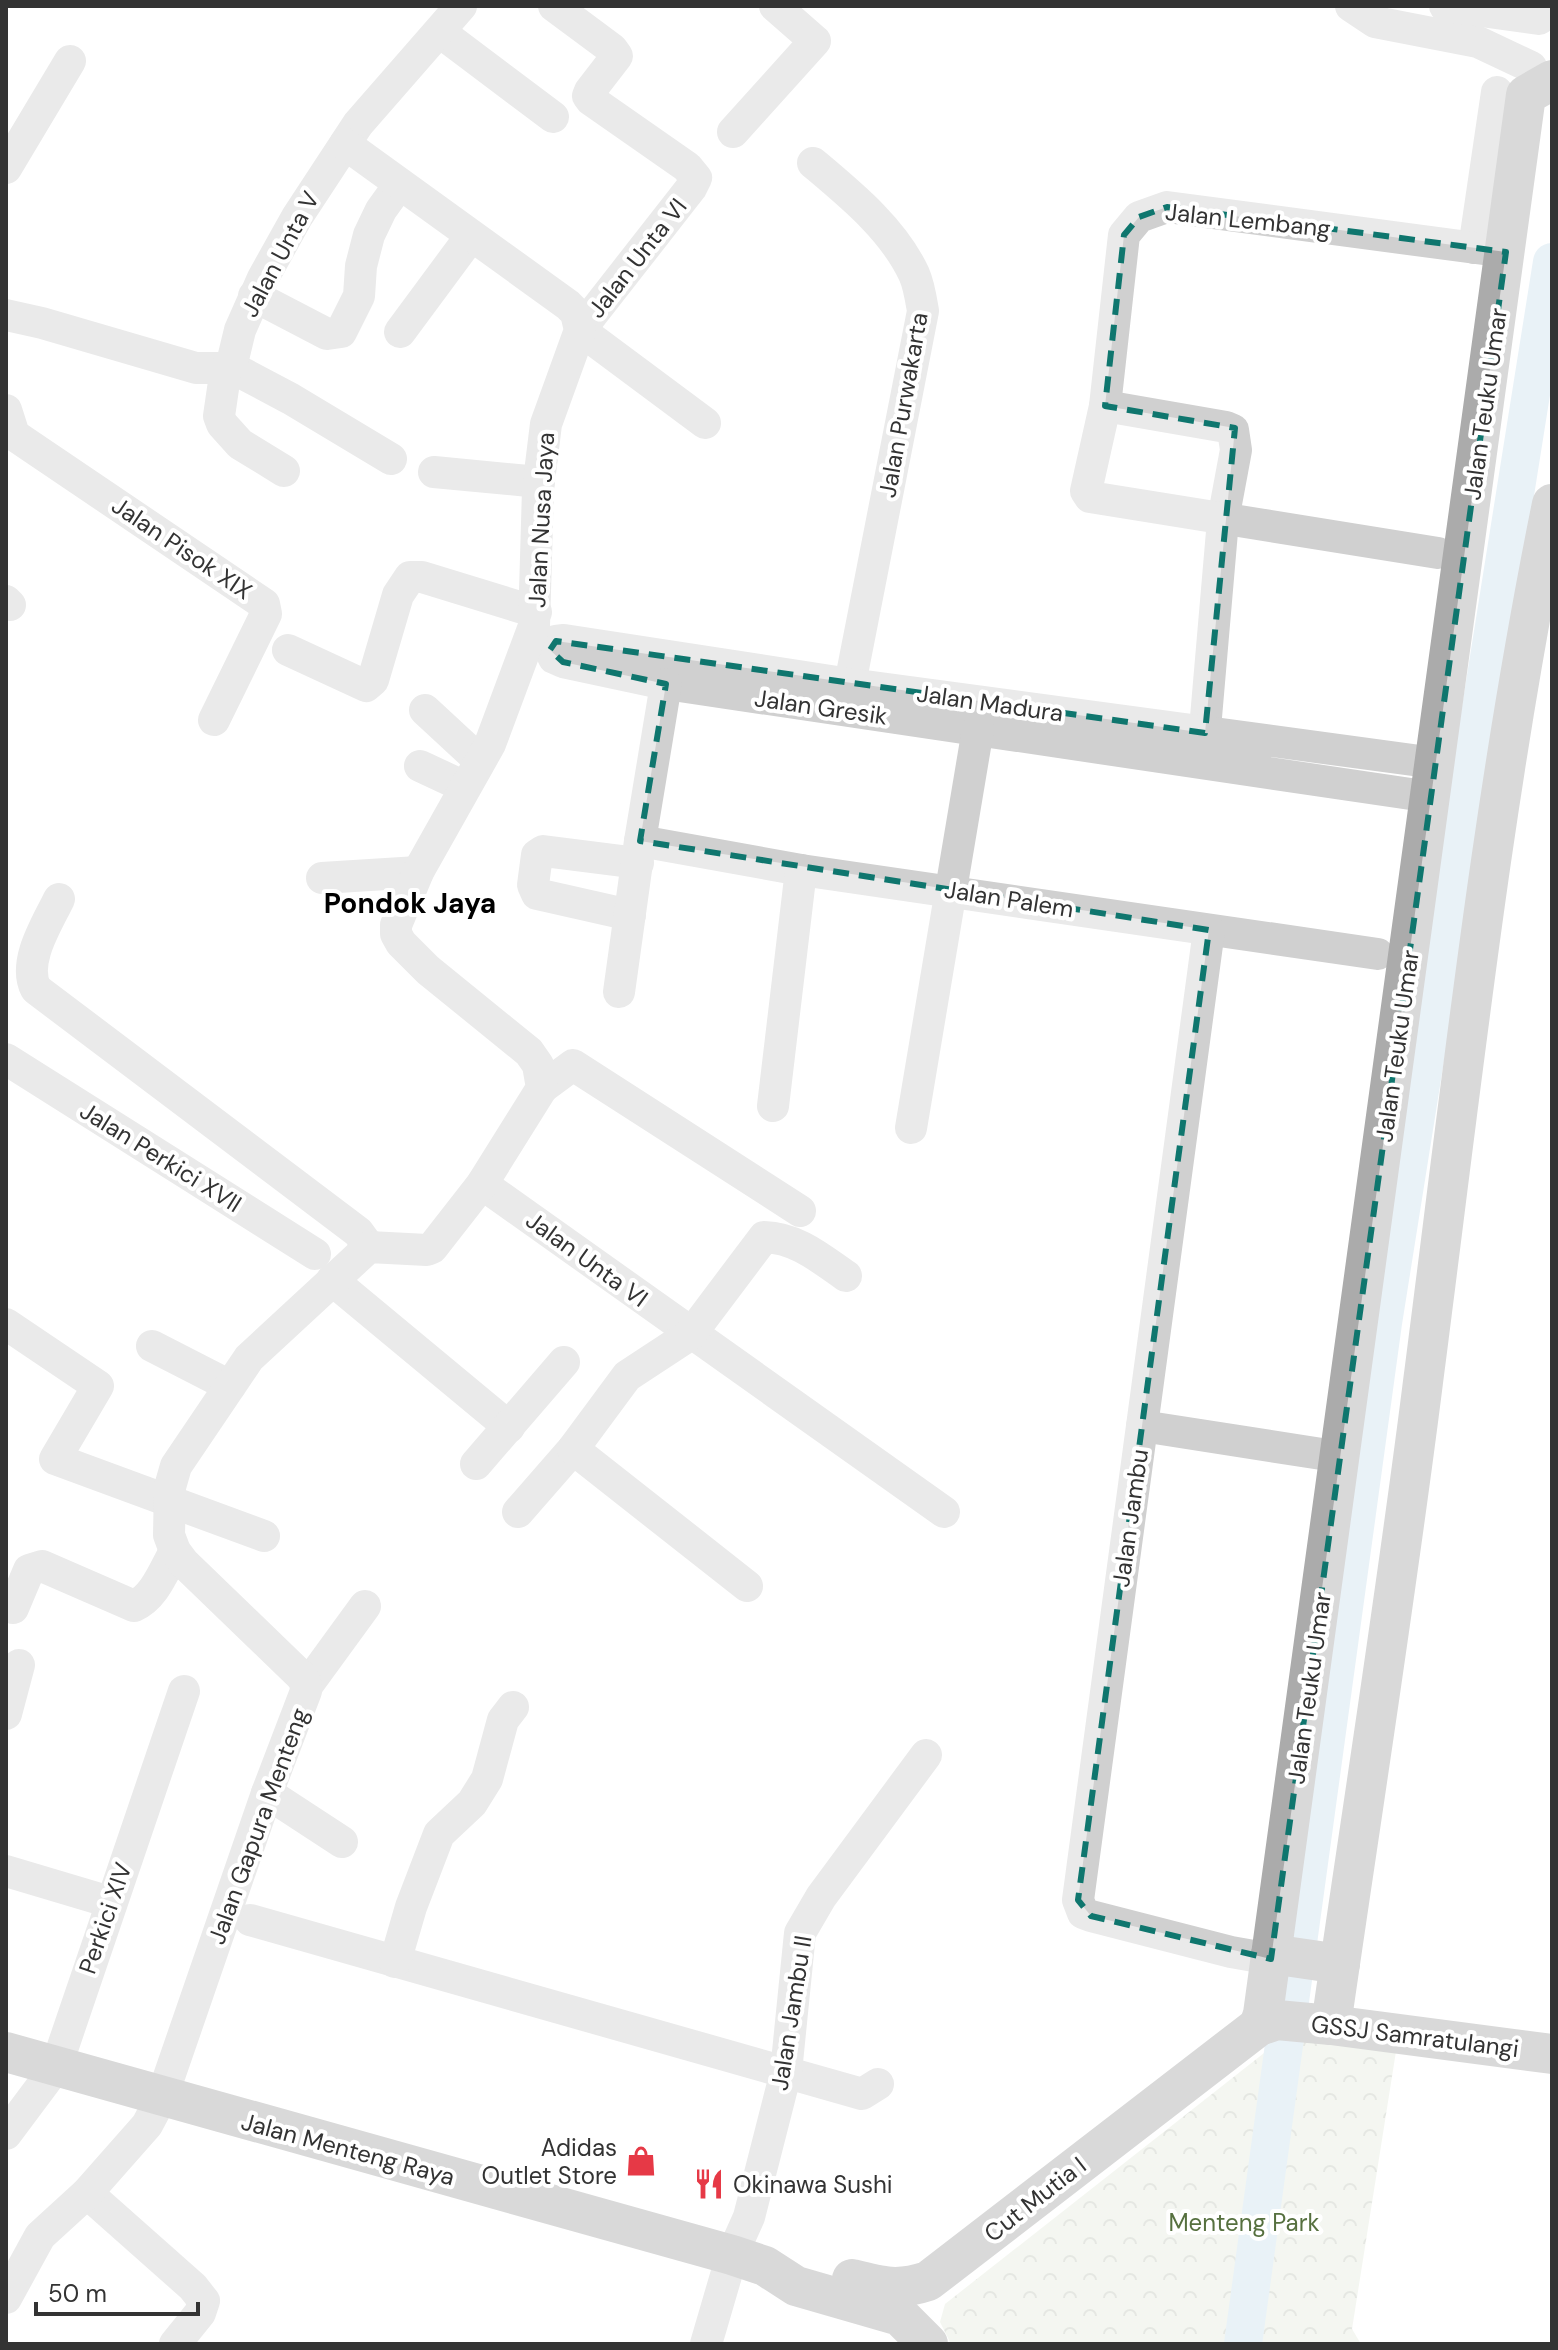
<svg xmlns="http://www.w3.org/2000/svg" width="1558" height="2350" font-family="'DM Sans',sans-serif">
	<style>
		.forest { fill: url(#forest-crowns) }
		.lines { fill: none; stroke-linecap: round; stroke-linejoin: round }
		.river { stroke: #cfe2ee; stroke-width: 38 }
		.minor { stroke: #d0d0d0; stroke-width: 32 }
		.major { stroke: #ababab; stroke-width: 40 }
		.marked { fill: none; stroke: #0f766e; stroke-width: 6; stroke-dasharray: 16 10; stroke-linejoin: round }
		.labels { text-anchor: middle; dominant-baseline: central; stroke-width: 8; stroke-linejoin: round; paint-order: stroke }
		.street-label { font-size: 24px; fill: #333; stroke: #fff }
		.poi-label { font-size: 24px; fill: #333; stroke: #fff; text-anchor: end }
		.park-label { font-size: 24px; fill: #56703f; stroke: #fff }
		.quarter-label { font-size: 28px; font-weight: bold; fill: #000; stroke: #fff }
	</style>
	<defs>
		<pattern id="forest-crowns" width="20" height="18" patternUnits="userSpaceOnUse" patternTransform="scale(2)"><rect width="20" height="18" fill="#e6ecdf"/><path d="M2 6a3 3 0 1 1 6 0M12 15a3 3 0 1 1 6 0" fill="none" stroke="#c6cbc0"/></pattern>
	</defs>
	<rect width="100%" height="100%" fill="#fff"/>
	<!-- forest -->
	<polygon class="forest" points="1287,2035 1397,2045 1352,2329 1361,2344 951,2344 940,2322 945,2304"/>
	<g class="lines">
		<!-- river -->
		<polyline class="river" points="1243,2344 1383,1323 1552,262"/>
		<!-- minor -->
		<g class="minor">
			<polyline points="554,6 612,49 617,56 590,91 588,96 591,100 687,167 696,178 691,188 580,330"/>
			<polyline points="1351,6 1375,22 1478,42 1531,67"/>
			<polyline points="1445,6 1539,19"/>
			<polyline points="440,32 553,117"/>
			<polyline points="733,132 815,41 775,6"/>
			<path d="M813,163c38,32 80,66 101,111 5,11 7,25 9,37l-73,373"/>
			<polyline points="6,168 70,61"/>
			<polyline points="1474,248 1497,92"/>
			<polyline points="254,296 327,334 341,332 359,296 361,266 369,235 381,210 399,185"/>
			<polyline points="6,315 42,323 196,368 226,368 244,374 291,399 391,459"/>
			<polyline points="580,330 705,423"/>
			<polyline points="400,332 471,236"/>
			<polyline points="1105,406 1226,427 1233,430 1236,450 1223,520 1203,752"/>
			<polyline points="6,410 14,435 264,604 266,614 214,720"/>
			<polyline points="284,471 240,444 222,424 219,416 226,368 233,359 240,330 263,278 297,217 358,124 461,6"/>
			<polyline points="434,472 539,482"/>
			<polyline points="1438,553 1090,497 1086,491 1105,406 1124,235 1139,217 1167,207 1506,252"/>
			<polyline points="6,601 10,605"/>
			<polyline points="288,650 366,686 373,680 398,595 410,577 422,577 536,612"/>
			<polyline points="425,710 479,760"/>
			<polyline points="420,766 465,787"/>
			<polyline points="1431,797 666,684 563,662 554,658 550,650 556,641 564,640 850,684 1435,763"/>
			<polyline points="640,841 801,870 1378,954"/>
			<polyline points="322,878 418,872"/>
			<path d="M59,899c-12,25 -37,63 -23,90l322,243 11,15"/>
			<polyline points="630,915 537,894 533,885 537,855 543,851 638,863"/>
			<polyline points="1209,930 1078,1900 1083,1913 1091,1916 1231,1952 1271,1959"/>
			<polyline points="619,992 640,841 666,684"/>
			<polyline points="6,1059 315,1254"/>
			<polyline points="542,1088 573,1065 800,1211"/>
			<polyline points="773,1106 801,870"/>
			<polyline points="911,1128 978,729"/>
			<polyline points="482,1184 944,1512"/>
			<polyline points="332,1280 509,1427"/>
			<polyline points="6,1324 98,1386 55,1459 264,1536"/>
			<polyline points="152,1346 230,1386"/>
			<polyline points="1142,1426 1341,1457"/>
			<polyline points="476,1464 564,1362"/>
			<polyline points="518,1512 573,1449"/>
			<path d="M747,1586l-174,-137 54,-73 64,-42 73,-97c33,1 56,21 82,39"/>
			<path d="M13,1608l16,-38 13,-4 92,40c21,-9 30,-36 41,-55"/>
			<polyline points="306,1687 365,1606"/>
			<polyline points="6,1714 19,1665"/>
			<polyline points="267,1793 342,1842"/>
			<polyline points="6,1871 110,1902"/>
			<polyline points="250,1920 862,2094 878,2084"/>
			<polyline points="395,1962 411,1907 439,1834 472,1803 487,1779 503,1720 513,1707"/>
			<polyline points="6,2134 56,2067 184,1691"/>
			<polyline points="87,2193 193,2287 204,2301 200,2313 175,2344"/>
			<polyline points="6,2298 40,2236 87,2193 147,2125 162,2097 267,1793 306,1691 305,1681 300,1675 184,1563 175,1551 169,1535 170,1487 176,1466 249,1358 369,1247 427,1250 432,1248 482,1184 542,1088 538,1065 529,1052 428,970 401,943 396,934 396,925 418,872 490,744 534,626 538,489 546,424 580,330 576,313 568,305 345,144"/>
			<polyline points="706,2344 732,2255 749,2217 786,2072 800,1933 821,1897 926,1755"/>
		</g>
		<!-- major -->
		<g class="major">
			<polyline points="1271,1954 1340,1964"/>
			<path d="M1331,2025c31,-215 65,-428 92,-643 38,-293 70,-588 129,-878"/>
			<polyline points="1259,2026 1263,2014 1526,95 1552,80"/>
			<polyline points="6,2052 732,2255 765,2266 796,2286 900,2316 928,2344"/>
			<path d="M852,2279c31,8 46,12 76,2l331,-255 18,-6 54,5 221,29"/>
		</g>
	</g>
	<!-- marked area -->
	<path d="M0 0H1558V2350H0ZM1167,207l339,45 -235,1707 -180,-43 -13,-16 131,-970 -569,-89 26,-157 -103,-22 -13,-12 6,-9 649,92 30,-305 -130,-22 19,-171 15,-18z" fill="#fff" fill-opacity=".55" fill-rule="evenodd"/>
	<path class="marked" d="M1167,207l339,45 -235,1707 -180,-43 -13,-16 131,-970 -569,-89 26,-157 -103,-22 -13,-12 6,-9 649,92 30,-305 -130,-22 19,-171 15,-18z"/>
	<!-- icons -->
	<defs>
		<g id="shop-bare" transform="scale(2.4)"><path d="M-5-2.5h2.3a2.7 3.5 0 0 1 5.4 0H5L5.5 6h-11ZM-1.5-2.5h3a1.5 2.3 0 0 0-3 0Z" fill="#e63946" stroke="#fff" stroke-width="2.5" paint-order="stroke"/></g>
		<g id="restaurant-bare" transform="scale(2.4)"><path d="M-5-6h1v4h1v-4h1v4h1v-4h1v5L-1.5 .5V6h-2V.5L-5-1ZM5-6V6H3V1.5H1.5Q1.5-4 5-6Z" fill="#e63946" stroke="#fff" stroke-width="2.5" paint-order="stroke"/></g>
	</defs>
	<g fill-rule="evenodd">
		<use href="#shop-bare" x="641" y="2161"/>
		<use href="#restaurant-bare" x="709" y="2184"/>
	</g>
	<g class="labels">
		<!-- street labels -->
		<g class="street-label">
			<text transform="translate(1248 220) rotate(6)">Jalan Lembang</text>
			<text transform="translate(280 254) rotate(-62)">Jalan Unta V</text>
			<text transform="translate(637 258) rotate(-52)">Jalan Unta VI</text>
			<text transform="translate(1485 404) rotate(-82)">Jalan Teuku Umar</text>
			<text transform="translate(903 405) rotate(-80)">Jalan Purwakarta</text>
			<text transform="translate(541 520) rotate(-87)">Jalan Nusa Jaya</text>
			<text transform="translate(182 548) rotate(34)">Jalan Pisok XIX</text>
			<text transform="translate(990 703) rotate(8)">Jalan Madura</text>
			<text transform="translate(821 707) rotate(8)">Jalan Gresik</text>
			<text transform="translate(1009 899) rotate(9)">Jalan Palem</text>
			<text transform="translate(1397 1046) rotate(-82)">Jalan Teuku Umar</text>
			<text transform="translate(161 1157) rotate(32)">Jalan Perkici XVII</text>
			<text transform="translate(587 1259) rotate(36)">Jalan Unta VI</text>
			<text transform="translate(1130 1518) rotate(-82)">Jalan Jambu</text>
			<text transform="translate(1309 1688) rotate(-82)">Jalan Teuku Umar</text>
			<text transform="translate(258 1826) rotate(-70)">Jalan Gapura Menteng</text>
			<text transform="translate(105 1918) rotate(-71)">Perkici XIV</text>
			<text transform="translate(791 2013) rotate(-81)">Jalan Jambu II</text>
			<text transform="translate(1415 2036) rotate(7)">GSSJ Samratulangi</text>
			<text transform="translate(348 2149) rotate(15)">Jalan Menteng Raya</text>
			<text transform="translate(1035 2199) rotate(-38)">Cut Mutia I</text>
		</g>
		<!-- poi labels -->
		<g class="poi-label">
			<text x="617" y="2147">Adidas<tspan x="617" dy="28">Outlet Store</tspan></text>
			<text x="733" y="2184" text-anchor="start">Okinawa Sushi</text>
		</g>
		<!-- park labels -->
		<g class="park-label">
			<text x="1244" y="2222">Menteng Park</text>
		</g>
		<!-- quarter labels -->
		<g class="quarter-label">
			<text x="410" y="903">Pondok Jaya</text>
		</g>
	</g>
	<!-- border -->
	<rect width="1558" height="2350" fill="none" stroke="#333333" stroke-width="16"/>
	<!-- scale -->
	<path d="M36 2302v12h162v-12" fill="none" stroke="#333333" stroke-width="4"/>
	<text x="48" y="2302" font-size="24" fill="#333333" stroke="#ffffff" stroke-width="6" paint-order="stroke">50 m</text>
</svg>
